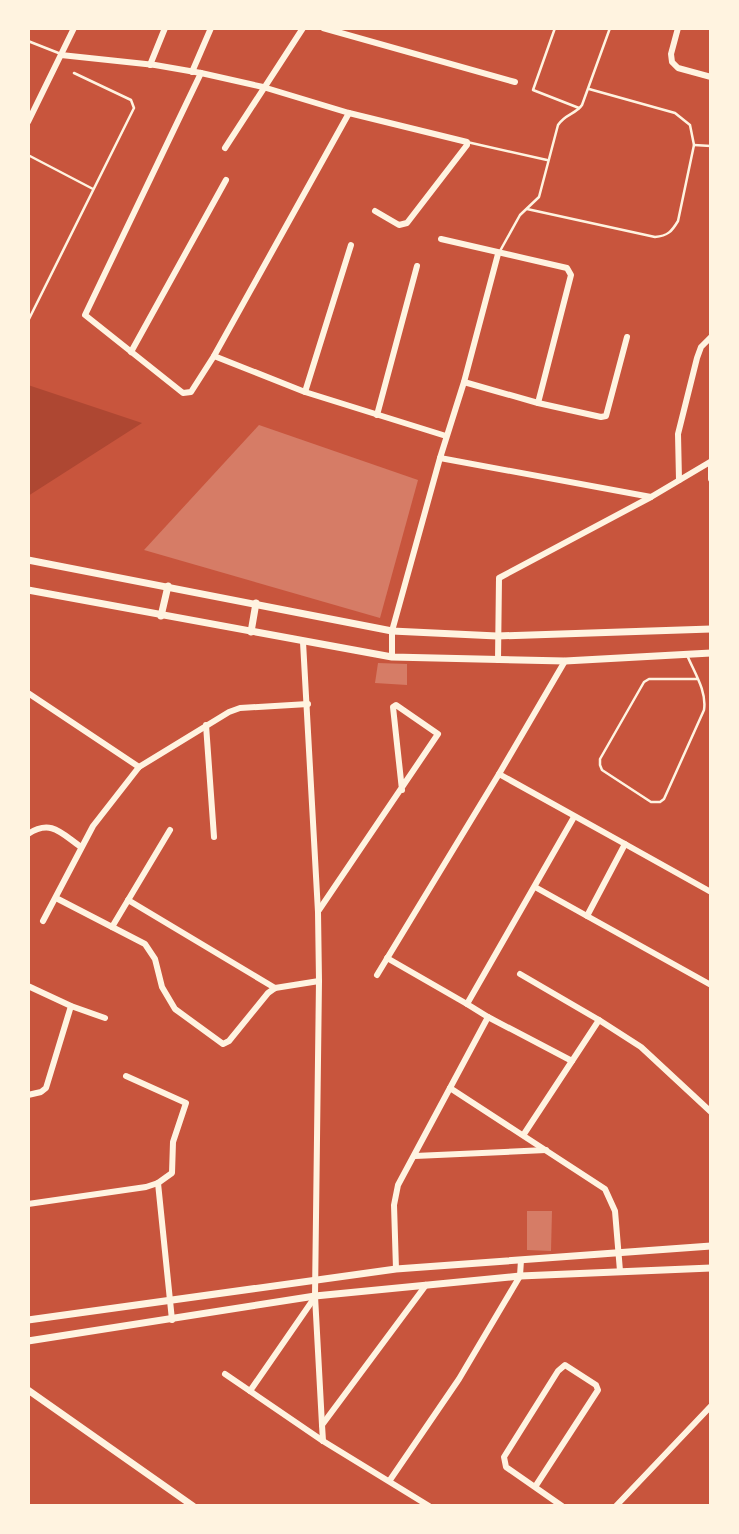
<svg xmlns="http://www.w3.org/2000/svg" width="739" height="1534" font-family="'DM Sans',sans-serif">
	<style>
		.green { fill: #ae4732 }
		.building { fill: #d67c66 }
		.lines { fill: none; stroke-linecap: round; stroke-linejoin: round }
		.service { stroke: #fff3e0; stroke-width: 2.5 }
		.minor { stroke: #fff3e0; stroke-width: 6 }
		.tertiary { stroke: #fff3e0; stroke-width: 7 }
	</style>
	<rect width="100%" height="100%" fill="#c8553d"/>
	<!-- green -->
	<polygon class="green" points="28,385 142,423 28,496"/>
	<!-- building -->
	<g class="building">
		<polygon points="259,425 418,480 380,618 144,550"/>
		<polygon points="378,663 407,664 407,685 375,683"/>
		<polygon points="527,1211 552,1211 551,1251 527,1250"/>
	</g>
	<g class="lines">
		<!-- service -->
		<g class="service">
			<polyline points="555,28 533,90 579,108"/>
			<polyline points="28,41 61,54"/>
			<polyline points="467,142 547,160"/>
			<polyline points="694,145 711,146"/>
			<polyline points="28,155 93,189"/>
			<path d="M527,209l128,28c13,-1 17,-6 23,-16l16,-76 -4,-20 -15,-12 -86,-24"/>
			<path d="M500,251l20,-36 19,-18 19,-72c7,-11 18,-11 24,-20l28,-77"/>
			<polyline points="28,321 134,108 131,100 74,73"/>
			<path d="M687,655c7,17 20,36 17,55l-40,89 -4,3h-9l-49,-32 -2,-5v-6l44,-77 5,-3h48"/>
		</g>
		<!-- minor -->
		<g class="minor">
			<polyline points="323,28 515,82"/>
			<polyline points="678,28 671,54 672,62 678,68 711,77"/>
			<polyline points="61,55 155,65 201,73 263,87 349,113 467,142 467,145 407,223 399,225 375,211"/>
			<polyline points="150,65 165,28"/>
			<polyline points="192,72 211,28"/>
			<polyline points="201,73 85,315 183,393 191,392 214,356 349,113"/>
			<polyline points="28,122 74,28"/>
			<polyline points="225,148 303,28"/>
			<polyline points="441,239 567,268 571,275 538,403 464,382"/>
			<polyline points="498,254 464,382 440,458 651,497"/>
			<polyline points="131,352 226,180"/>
			<polyline points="214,356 305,392 446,436"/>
			<polyline points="305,392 351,245"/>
			<polyline points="538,403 601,417 606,416 627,337"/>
			<polyline points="377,415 417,266"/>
			<polyline points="711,462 711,479"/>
			<polyline points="679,480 678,434 697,358 701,347 711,337"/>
			<polyline points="303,642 318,912 319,981 315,1296 322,1425"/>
			<polyline points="392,657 392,631 440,458"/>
			<polyline points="498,660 499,578 651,497 710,462"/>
			<polyline points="565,661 499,774 625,844 587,916 711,985"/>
			<polyline points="28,693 139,767"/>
			<polyline points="206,725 214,837"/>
			<path d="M28,834c23,-15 33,-1 53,13"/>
			<polyline points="625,844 711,892"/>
			<polyline points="535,887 587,916"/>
			<polyline points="56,898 145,944 155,959 162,987 175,1009 223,1044 229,1041 268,993 275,988 319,981"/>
			<polyline points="128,900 275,988"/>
			<polyline points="319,910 438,734 396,705 393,707 402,790"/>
			<polyline points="43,921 93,826 139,767 229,712 240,708 308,704"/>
			<polyline points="112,927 170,830"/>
			<polyline points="387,958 467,1004"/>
			<polyline points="520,974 599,1020"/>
			<polyline points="377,975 499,774"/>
			<polyline points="28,986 71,1006 105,1018"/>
			<polyline points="488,1017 572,1061"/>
			<polyline points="450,1088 605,1189 615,1211 620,1271"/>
			<polyline points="28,1095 41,1092 46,1088 71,1006"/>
			<polyline points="524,1134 599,1020 641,1047 711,1112"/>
			<polyline points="415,1156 546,1150"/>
			<polyline points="158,1183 172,1320"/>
			<polyline points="28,1204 146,1187 158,1183 172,1173 173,1142 186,1103 126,1076"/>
			<polyline points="396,1269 394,1205 398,1185 488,1017 467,1004 574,817"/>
			<polyline points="225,1374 323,1441 429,1506"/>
			<polyline points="250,1391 315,1297"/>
			<polyline points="323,1441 322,1425 426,1285"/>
			<polyline points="390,1480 459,1379 520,1276 521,1260"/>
			<polyline points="535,1487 598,1390 596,1385 565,1365 558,1371 504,1457 506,1467 562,1506"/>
			<polyline points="616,1506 711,1406"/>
		</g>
		<!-- tertiary -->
		<g class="tertiary">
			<polyline points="28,560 392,631 497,636 711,629"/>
			<polyline points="28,590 392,657 565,661 711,653"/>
			<polyline points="161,616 168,586"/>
			<polyline points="251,632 256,603"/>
			<polyline points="28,1320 396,1269 711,1246"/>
			<polyline points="28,1341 315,1296 520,1276 711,1268"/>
			<polyline points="28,1390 193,1506"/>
		</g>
	</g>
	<!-- border -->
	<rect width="739" height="1534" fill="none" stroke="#fff3e0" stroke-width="60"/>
</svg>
